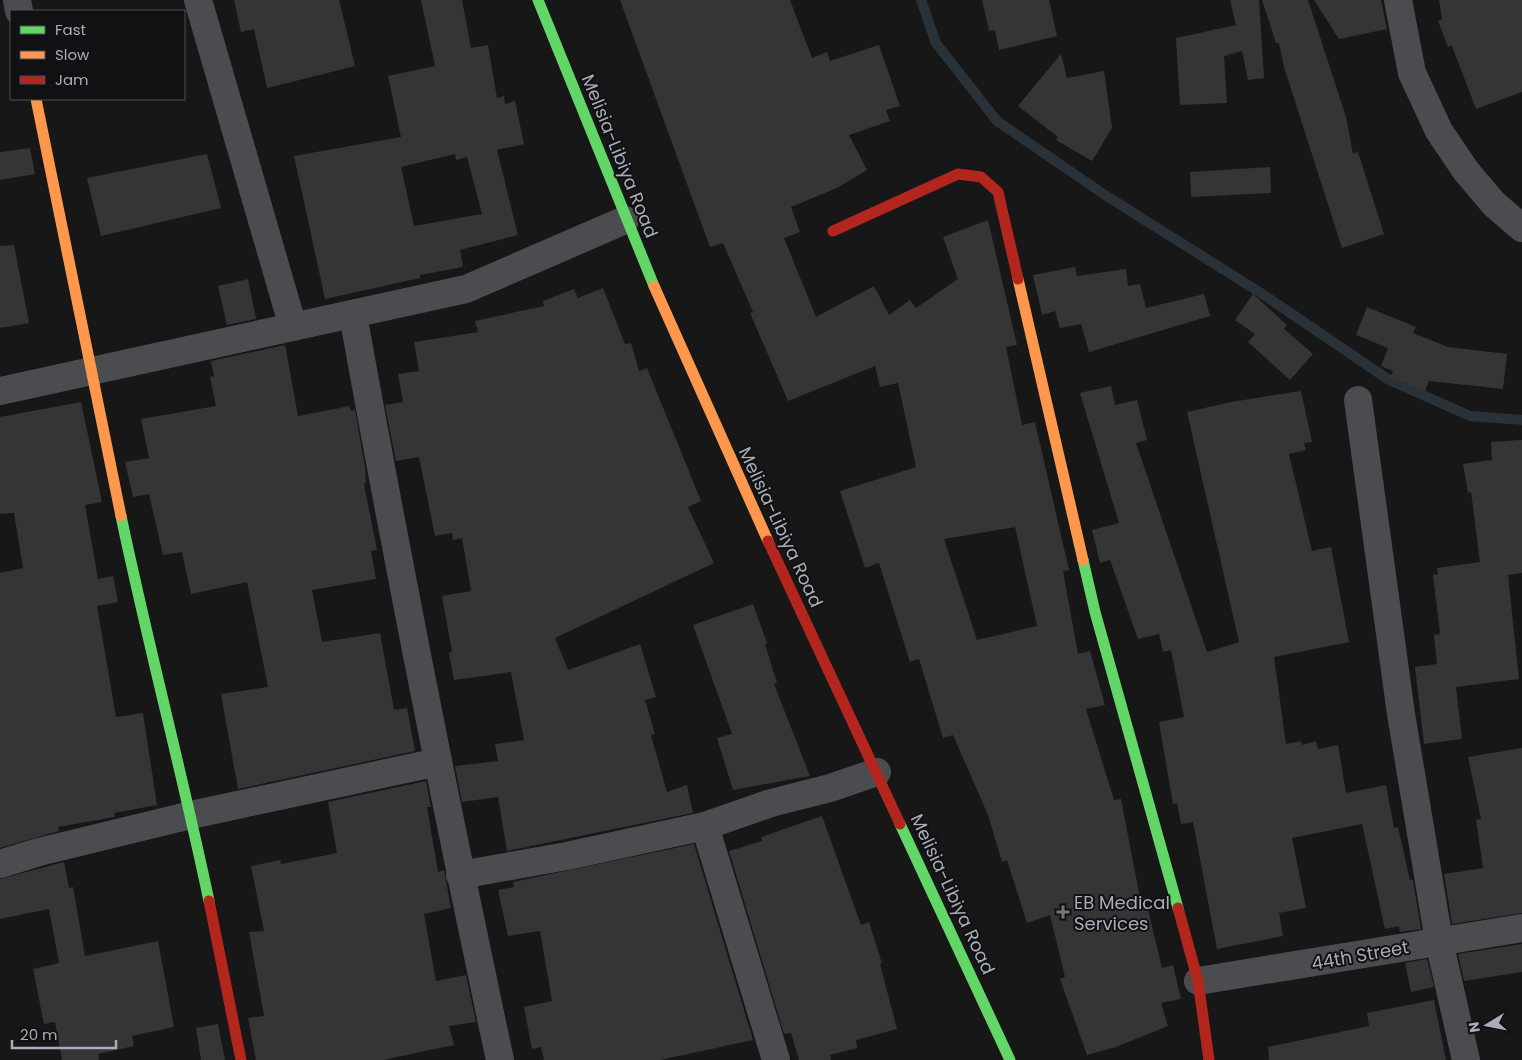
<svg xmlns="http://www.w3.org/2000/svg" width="1522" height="1060" font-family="Poppins,sans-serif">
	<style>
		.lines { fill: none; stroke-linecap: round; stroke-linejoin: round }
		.stream { stroke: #2a3239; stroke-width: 10 }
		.building { fill: #353536; fill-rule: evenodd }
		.street { stroke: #4b4c50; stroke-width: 28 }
		.fast { stroke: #63d668; stroke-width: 11 }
		.slow { stroke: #ff974d; stroke-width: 11 }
		.jam { stroke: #b3261e; stroke-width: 11 }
		.poi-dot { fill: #757880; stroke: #111113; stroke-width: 2 }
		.labels { text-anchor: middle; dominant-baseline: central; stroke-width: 4; stroke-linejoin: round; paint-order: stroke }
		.street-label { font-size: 18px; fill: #a8adb8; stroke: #111113 }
		.poi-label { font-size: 18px; fill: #a8adb8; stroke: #111113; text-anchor: start }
	</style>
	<rect width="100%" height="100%" fill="#171717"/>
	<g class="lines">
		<!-- stream -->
		<polyline class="stream" points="921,0 936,43 997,121 1105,195 1264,295 1389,380 1470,416 1522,420"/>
	</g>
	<!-- building -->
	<g class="building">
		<polygon points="234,0 339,0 355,66 267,88 254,29 241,32"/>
		<path d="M421,0h41l9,48 17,-3 9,53 7,-2 1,8 10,-3 9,43 -27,6 21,85 -58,15 3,17 -43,8v3l-95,21 -31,-143 107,-19 -13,-61 47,-10zM455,154l1,6 11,-3 15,57 -68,12 -13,-59z"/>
		<path d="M620,0h170l22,58 15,-6 3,9 49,-16 21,61 -14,4 4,11 -41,14 18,35 -30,18 -46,19 9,25 -16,6 32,79 58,-31 15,29 21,-15 6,8 42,-29 -15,-42 45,-17 29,125 -11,2 16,78 13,-3 34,148 -6,1 15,83 12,-3 15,54 -19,4 28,91 7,-1 19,99 5,-1 17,71 11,-3 8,34 -20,4 7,23 -52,21 -29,8 -27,-76 5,-2 -15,-62 -23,8 -20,-63 -5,2 -14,-47 -35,-80 -10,3 -24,-79 -9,3 -31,-99 -14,5 -25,-77 76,-24 -18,-84 -18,4 -5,-21 -87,35 -38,-88 3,-1 -30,-69 -13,4zM1015,527l22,99 -60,14 -33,-101z"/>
		<polygon points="982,0 1049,0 1057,36 999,50 995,30 989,31"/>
		<polygon points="1230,0 1259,0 1264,78 1248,80 1242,51 1224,56 1227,103 1180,105 1176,38 1236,25"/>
		<polygon points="1262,0 1308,0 1346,117 1353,154 1358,152 1384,234 1342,248 1284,67 1279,43 1276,43"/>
		<polygon points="1314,0 1381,0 1387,29 1339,39"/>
		<polygon points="1439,0 1522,0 1522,92 1476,109 1452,46 1448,47 1438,21 1442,19"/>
		<polygon points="1061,54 1067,78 1104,71 1112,128 1092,161 1056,140 1058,137 1018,106"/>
		<polygon points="30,148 35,174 0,180 0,152"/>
		<polygon points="207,154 221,208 101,236 87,178"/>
		<polygon points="1270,167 1271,193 1191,197 1190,172"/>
		<polygon points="14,245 29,323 0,328 0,246"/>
		<polygon points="1075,267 1077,276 1126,269 1128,286 1140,284 1146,308 1204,294 1210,316 1089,352 1081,324 1060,328 1055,311 1042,315 1033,275"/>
		<polygon points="248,279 256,319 227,325 218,286"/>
		<polygon points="603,288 625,344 631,343 639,371 647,368 701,501 688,507 714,563 555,638 568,670 640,644 656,697 645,700 655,734 651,735 667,792 687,785 693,813 507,851 498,797 462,802 455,766 498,761 495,744 524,740 511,672 454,680 449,653 452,652 442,596 471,591 462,538 453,540 452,533 435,536 419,457 396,461 385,405 403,402 398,374 419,371 414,342 478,332 475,321 544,306 543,301 574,289 578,298"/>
		<polygon points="1253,294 1287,325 1284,329 1313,354 1290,380 1248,342 1255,334 1235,320"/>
		<polygon points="1367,307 1416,327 1413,333 1448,347 1507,354 1503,389 1429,381 1425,391 1390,377 1393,371 1381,366 1388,348 1356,335"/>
		<polygon points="285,345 298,416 350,406 351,411 355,410 365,467 366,483 364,484 377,550 371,551 376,579 312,590 322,642 380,633 394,710 407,708 415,751 238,789 221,694 268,687 247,582 191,594 182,552 163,555 149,494 133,497 125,462 149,458 141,419 216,406 210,377 214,376 211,361"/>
		<polygon points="1111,386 1115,405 1137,400 1147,440 1136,443 1207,652 1239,642 1187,412 1231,402 1301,391 1312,442 1304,443 1306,450 1289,454 1312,551 1331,547 1349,642 1274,657 1286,744 1301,741 1302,745 1316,741 1318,749 1338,745 1346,793 1386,785 1394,828 1398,827 1410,880 1413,880 1421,929 1400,932 1399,926 1385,929 1362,824 1292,838 1306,908 1279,913 1283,936 1217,949 1193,822 1181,824 1177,803 1173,804 1159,722 1184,717 1171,650 1163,652 1159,634 1138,639 1110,560 1100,563 1092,530 1119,523 1080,393"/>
		<polygon points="81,402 102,502 85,505 98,579 113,576 118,602 97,606 116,717 143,713 157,805 114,813 115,817 58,827 59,831 0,848 0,573 23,568 14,513 0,514 0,417"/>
		<polygon points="1522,440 1522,573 1508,575 1519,679 1456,687 1462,739 1424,744 1415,667 1437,664 1434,635 1440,634 1433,575 1438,574 1437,568 1480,562 1471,492 1468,493 1463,464 1492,460 1491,442"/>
		<polygon points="753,604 767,643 765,644 777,683 774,684 810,776 733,790 717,738 732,734 693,625"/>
		<polygon points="1522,748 1522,913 1452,924 1444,874 1483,868 1476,820 1481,819 1468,757"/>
		<polygon points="426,781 431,807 427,807 438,872 444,870 451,908 424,914 436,981 466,975 476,1022 449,1026 454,1045 383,1060 256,1060 248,1018 264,1016 249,932 264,931 251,866 280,860 281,864 337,853 328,802"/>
		<polygon points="822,816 861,925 869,922 882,963 880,964 897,1029 856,1040 857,1048 830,1055 831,1060 799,1060 791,1033 784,1034 729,851 762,841 761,837"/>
		<polygon points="694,844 753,1040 660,1060 544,1060 541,1047 532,1049 524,1007 552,1001 540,931 508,936 498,890 514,887 513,882"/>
		<polygon points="64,862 69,888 73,887 85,956 158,941 174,1027 132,1036 134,1046 98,1054 99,1060 62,1060 55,1022 44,1024 33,969 59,963 49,909 0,919 0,879"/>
		<polygon points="1522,944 1522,972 1464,981 1458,954"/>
		<polygon points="1427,959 1434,987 1411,992 1405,963"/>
		<polygon points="1434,1000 1446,1060 1269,1060 1268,1047 1369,1026 1367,1013"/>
		<polygon points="218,1024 225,1060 201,1060 196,1028"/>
	</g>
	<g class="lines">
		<!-- street -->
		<g class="street">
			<polyline points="17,0 19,11"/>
			<polyline points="198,0 293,327"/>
			<polyline points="1398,0 1412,73 1439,131 1466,171 1494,204 1522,228"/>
			<path d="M353,315c45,249 94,498 147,745"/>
			<polyline points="0,391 466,289 625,220"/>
			<polyline points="1358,400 1401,714 1439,941 1466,1060"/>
			<polyline points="705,826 776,1060"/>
			<polyline points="0,864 39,852 191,815 438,762"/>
			<polyline points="460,875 567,856 705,826 771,803 830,788 877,772"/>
			<polyline points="1198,981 1522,928"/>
		</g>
		<!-- fast -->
		<g class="fast">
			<polyline points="538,0 654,286"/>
			<path d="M121,516c27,129 61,256 88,385"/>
			<polyline points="1083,560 1095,612 1178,908"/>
			<polyline points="900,824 1010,1060"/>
		</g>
		<!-- slow -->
		<g class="slow">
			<polyline points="36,99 121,516"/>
			<polyline points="1018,279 1083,560"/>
			<polyline points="654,286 768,541"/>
		</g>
		<!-- jam -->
		<g class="jam">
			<polyline points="833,231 958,174 981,177 998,192 1018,279"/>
			<polyline points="768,541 900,824"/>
			<polyline points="209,901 241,1060"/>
			<polyline points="1178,908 1198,981 1209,1060"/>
		</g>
	</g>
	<!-- markers -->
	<path class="poi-dot" d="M1060.5 904.5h5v5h5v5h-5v5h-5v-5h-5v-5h5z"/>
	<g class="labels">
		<!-- street labels -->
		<g class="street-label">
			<text transform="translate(620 156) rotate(68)">Melisia-Libiya Road</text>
			<text transform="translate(781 527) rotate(65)">Melisia-Libiya Road</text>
			<text transform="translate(953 894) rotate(65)">Melisia-Libiya Road</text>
			<text transform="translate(1360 955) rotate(-10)">44th Street</text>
		</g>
		<!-- poi labels -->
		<g class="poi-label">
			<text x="1074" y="902">EB Medical<tspan x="1074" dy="21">Services</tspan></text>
		</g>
	</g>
	<!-- legend -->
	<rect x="10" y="10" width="175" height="90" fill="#111113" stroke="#4d4f55"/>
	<rect x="20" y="26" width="25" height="8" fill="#63d668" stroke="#4d4f55"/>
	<text x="55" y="35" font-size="15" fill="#a8adb8">Fast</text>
	<rect x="20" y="51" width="25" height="8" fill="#ff974d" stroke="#4d4f55"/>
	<text x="55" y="60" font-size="15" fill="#a8adb8">Slow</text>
	<rect x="20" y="76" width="25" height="8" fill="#b3261e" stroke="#4d4f55"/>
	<text x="55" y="85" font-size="15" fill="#a8adb8">Jam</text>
	<!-- north arrow -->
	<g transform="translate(1487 1025) rotate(260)" stroke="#111113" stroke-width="4" paint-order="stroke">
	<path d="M0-4L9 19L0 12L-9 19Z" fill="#a8adb8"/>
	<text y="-8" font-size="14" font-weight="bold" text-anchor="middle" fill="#a8adb8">N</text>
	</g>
	<!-- scale -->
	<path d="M12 1040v8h104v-8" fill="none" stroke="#a8adb8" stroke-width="2.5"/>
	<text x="20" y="1040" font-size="15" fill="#a8adb8" stroke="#111113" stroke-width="4" paint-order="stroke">20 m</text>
</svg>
